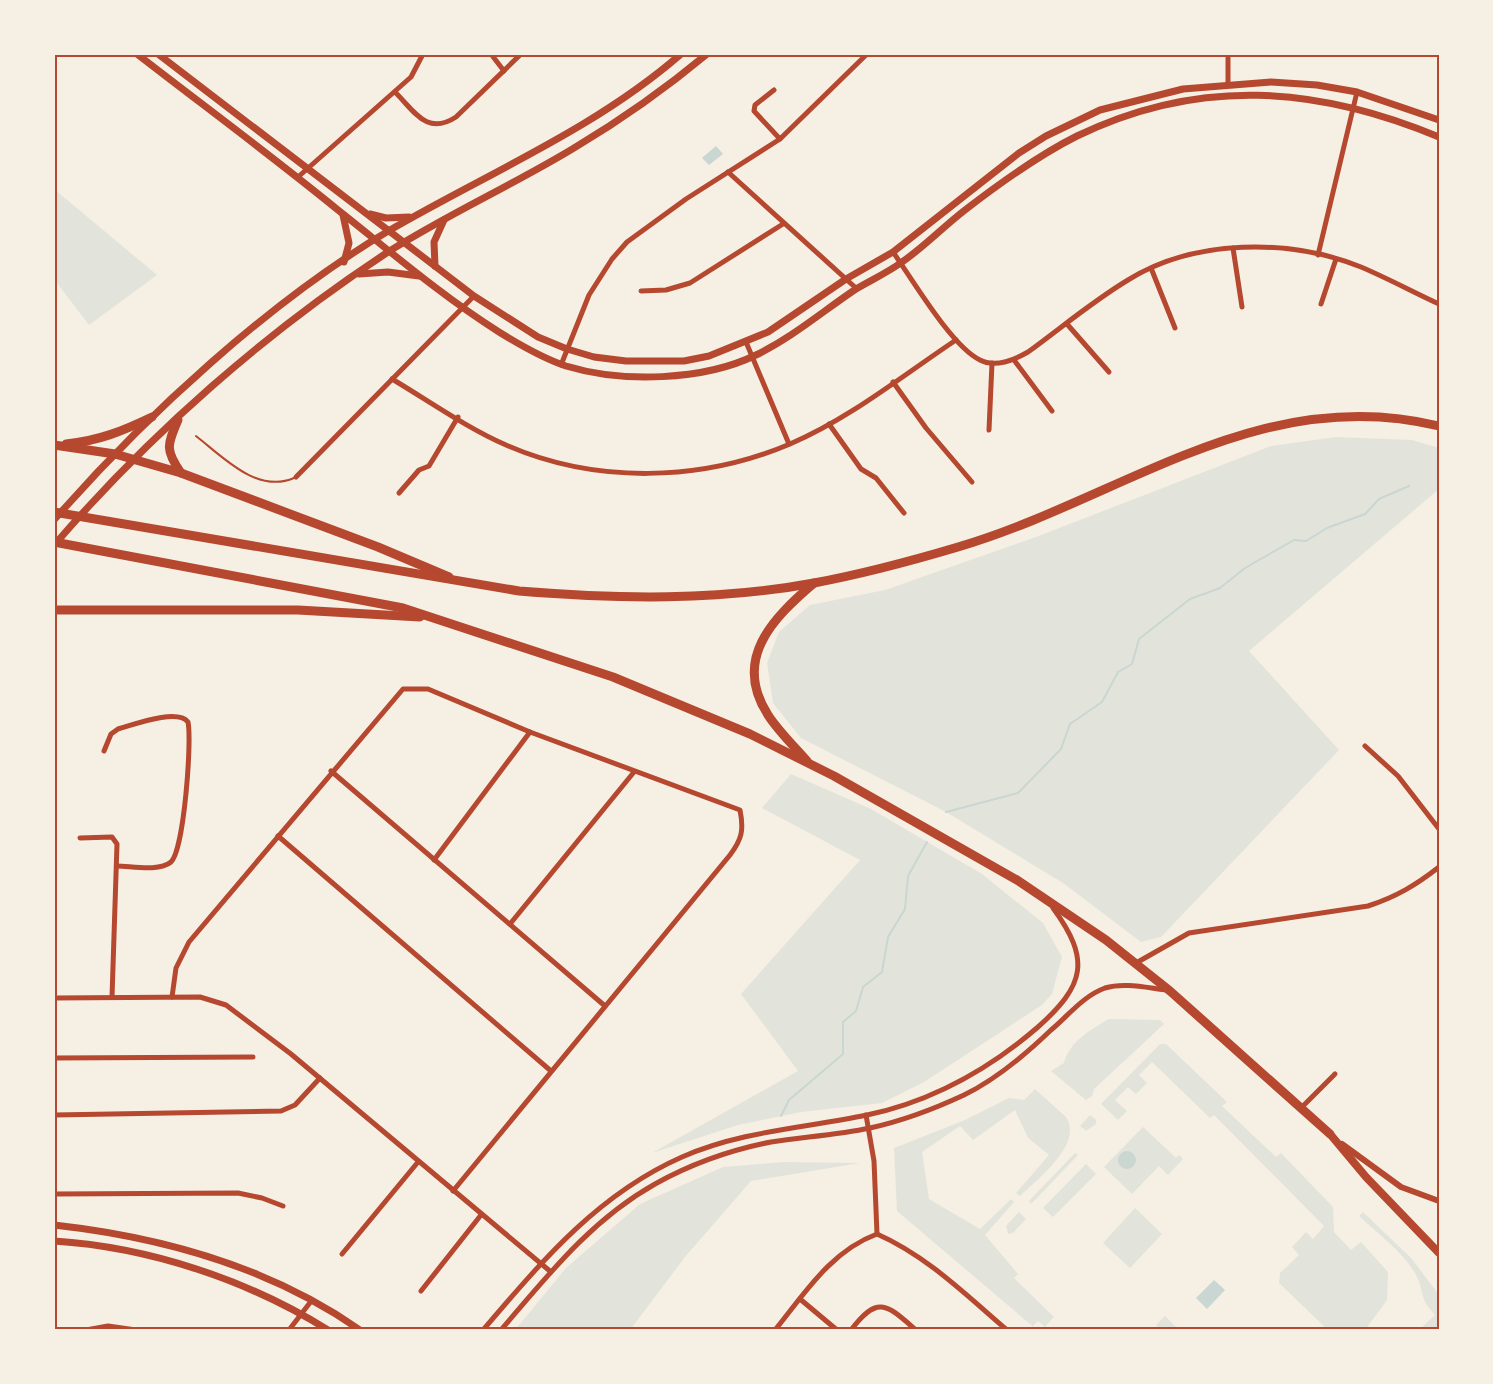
<svg xmlns="http://www.w3.org/2000/svg" width="1493" height="1384" font-family="Poppins,sans-serif">
	<style>
		.green { fill: #e2e4dc }
		.water { fill: #c9d6d2 }
		.lines { fill: none; stroke-linecap: round; stroke-linejoin: round }
		.stream { stroke: #c9d6d2; stroke-width: 2 }
		.service { stroke: #b5482f; stroke-width: 2 }
		.minor { stroke: #b5482f; stroke-width: 5 }
		.tertiary { stroke: #b5482f; stroke-width: 6 }
		.secondary { stroke: #b5482f; stroke-width: 7 }
		.trunk { stroke: #b5482f; stroke-width: 8 }
		.motorway { stroke: #b5482f; stroke-width: 9 }
		.neatline { fill: none; stroke: #b5482f; stroke-width: 2 }
	</style>
	<rect width="100%" height="100%" fill="#f6efe4"/>
	<!-- green -->
	<g class="green">
		<polygon points="54,189 157,275 89,325 54,279"/>
		<polygon points="1336,437 1412,440 1439,448 1439,489 1249,651 1339,750 1161,937 1141,942 1063,883 946,812 801,738 773,703 767,663 779,632 810,605 885,590 1036,537 1271,446"/>
		<polygon points="791,774 871,809 982,874 1043,923 1062,957 1052,994 1042,1005 924,1082 882,1103 801,1112 738,1125 652,1153 798,1071 741,994 860,860 762,808"/>
		<path d="M1109,1019l51,1 4,4 -70,65 -2,7 -6,4 -35,-29 13,-8c6,-22 26,-33 45,-44z"/>
		<polygon points="1160,1044 1166,1044 1227,1102 1222,1106 1276,1157 1281,1153 1333,1207 1334,1232 1351,1250 1361,1242 1388,1272 1387,1300 1365,1330 1328,1330 1279,1283 1280,1273 1299,1255 1292,1247 1306,1232 1313,1239 1324,1226 1214,1115 1210,1118 1152,1062 1139,1075 1147,1083 1136,1094 1128,1087 1115,1100 1127,1111 1118,1120 1101,1104"/>
		<path d="M1035,1089l31,28c18,27 -29,62 -46,79l-4,-3 33,-38 -21,-17 -13,-28 -42,30 -13,-14 -38,26 7,47 51,30 31,-30 3,3 -29,33 33,39 -4,4 40,39 -12,13 2,-4 -6,-5 -5,5 4,4 -140,-119 -3,-63 71,-28 44,-22 15,2z"/>
		<polygon points="1090,1115 1096,1120 1096,1124 1086,1131 1080,1126"/>
		<polygon points="1143,1127 1176,1158 1179,1155 1183,1159 1168,1175 1159,1166 1132,1194 1104,1167"/>
		<polygon points="1075,1153 1078,1155 1031,1204 1029,1201"/>
		<polygon points="784,1162 860,1163 751,1181 685,1257 630,1330 515,1330 566,1268 640,1204 723,1167"/>
		<polygon points="1086,1164 1096,1174 1053,1217 1043,1208"/>
		<polygon points="1135,1208 1162,1234 1130,1268 1103,1243"/>
		<polygon points="1019,1212 1026,1219 1013,1233 1008,1234 1006,1226"/>
		<path d="M1363,1212l49,47 27,36v35h-20l16,-15c-17,-18 -10,-24 -20,-42 -13,-22 -38,-40 -56,-57z"/>
		<polygon points="1165,1316 1179,1330 1162,1330 1156,1325"/>
	</g>
	<!-- water -->
	<g class="water">
		<polygon points="716,146 723,154 709,165 702,158"/>
		<circle cx="1127" cy="1160" r="9"/>
		<polygon points="1214,1280 1225,1290 1207,1309 1196,1298"/>
	</g>
	<g class="lines">
		<!-- stream -->
		<g class="stream">
			<polyline points="946,812 1018,793 1061,749 1070,724 1102,702 1118,672 1132,664 1139,639 1190,599 1220,588 1245,568 1294,540 1306,541 1327,528 1365,514 1379,499 1409,486"/>
			<polyline points="781,1116 789,1100 843,1054 843,1022 856,1011 863,987 882,972 888,937 905,909 908,876 927,842"/>
		</g>
		<!-- service -->
		<path class="service" d="M196,436c27,21 61,58 98,42"/>
		<!-- minor -->
		<g class="minor">
			<polyline points="491,54 504,71"/>
			<polyline points="1228,83 1228,54"/>
			<polyline points="774,90 755,105 754,111 780,139"/>
			<path d="M395,92c20,20 32,44 61,25l65,-63"/>
			<polyline points="728,172 857,289"/>
			<polyline points="298,177 411,77 423,54"/>
			<polyline points="1233,248 1242,307"/>
			<path d="M893,252c19,27 59,95 87,108 15,8 34,0 48,-8 33,-24 65,-51 100,-72 66,-41 161,-42 233,-13 26,11 52,25 78,37"/>
			<polyline points="1318,255 1357,92"/>
			<polyline points="1151,268 1175,328"/>
			<polyline points="641,291 666,290 690,283 783,224"/>
			<polyline points="1321,304 1336,259"/>
			<polyline points="1067,324 1109,372"/>
			<polyline points="746,342 789,444"/>
			<polyline points="1014,360 1052,411"/>
			<polyline points="561,365 589,295 612,259 627,242 686,199 780,139 867,54"/>
			<path d="M392,379c37,22 75,49 114,66 89,39 195,37 284,-1 59,-25 112,-68 166,-104"/>
			<polyline points="893,382 926,428 972,482"/>
			<polyline points="829,424 861,469 876,478 904,513"/>
			<polyline points="989,430 992,363"/>
			<polyline points="296,477 474,296"/>
			<polyline points="399,493 419,470 429,466 458,417"/>
			<polyline points="1365,746 1398,776 1439,829"/>
			<path d="M104,751l7,-17 7,-5c15,-4 59,-21 70,-7 4,19 -4,128 -17,140 -12,10 -40,4 -54,4"/>
			<polyline points="331,771 605,1006"/>
			<polyline points="278,836 551,1071"/>
			<polyline points="80,838 112,837 117,844 112,997"/>
			<polyline points="434,860 530,732"/>
			<polyline points="510,924 634,772"/>
			<path d="M1136,963l53,-30 179,-27c28,-9 48,-21 71,-39"/>
			<path d="M172,997l4,-29 13,-26 214,-253h25l102,43 210,78c4,20 2,29 -10,45l-277,336"/>
			<polyline points="54,998 200,997 226,1005 291,1054 551,1272"/>
			<polyline points="54,1058 253,1057"/>
			<polyline points="1301,1108 1335,1074"/>
			<polyline points="54,1115 281,1111 295,1105 320,1078"/>
			<polyline points="866,1115 874,1161 877,1234"/>
			<polyline points="54,1194 238,1193 262,1198 283,1206"/>
			<polyline points="342,1254 418,1162"/>
			<polyline points="421,1291 481,1215"/>
			<polyline points="800,1299 837,1330"/>
			<polyline points="86,1330 108,1326 136,1330"/>
			<polyline points="289,1330 312,1300"/>
			<path d="M483,1330c59,-69 115,-136 199,-173 59,-26 123,-29 185,-42 66,-14 121,-45 171,-88 47,-42 53,-67 15,-119"/>
			<path d="M501,1330c47,-55 90,-110 154,-146 36,-20 75,-34 116,-42 32,-5 66,-7 99,-14 32,-7 64,-19 94,-33 33,-16 61,-40 87,-65 17,-14 32,-34 54,-42 19,-6 43,0 63,2"/>
			<path d="M775,1330c30,-37 56,-79 102,-96 50,22 89,61 130,96"/>
			<path d="M851,1330c27,-36 36,-25 65,0"/>
		</g>
		<!-- tertiary -->
		<polyline class="tertiary" points="1342,1144 1401,1187 1439,1201"/>
		<!-- secondary -->
		<g class="secondary">
			<path d="M137,54c67,52 135,102 201,156 53,42 104,86 161,122 21,13 43,26 67,34 56,17 137,15 190,-11 37,-18 67,-44 100,-66 15,-9 31,-16 46,-27 22,-15 41,-35 63,-52 35,-27 72,-54 112,-74 122,-59 240,-50 362,1"/>
			<polyline points="158,54 474,296 538,337 567,349 594,357 626,361 684,361 709,356 768,332 846,279 893,252 1019,153 1046,136 1100,110 1183,89 1271,82 1317,85 1357,92 1439,120"/>
			<polyline points="370,214 386,218 409,217"/>
			<polyline points="343,215 349,243 344,262"/>
			<polyline points="435,266 434,242 444,220"/>
			<polyline points="359,274 388,272 419,276"/>
			<path d="M54,520c92,-105 216,-219 336,-290 98,-57 205,-101 291,-176"/>
			<path d="M56,543c95,-110 210,-211 332,-291 60,-38 125,-67 186,-104 47,-28 91,-59 133,-94"/>
			<path d="M54,1225c108,12 216,42 306,105"/>
			<path d="M54,1241c95,6 194,39 274,89"/>
		</g>
		<!-- trunk -->
		<polyline class="trunk" points="1330,1134 1366,1177 1439,1253"/>
		<!-- motorway -->
		<g class="motorway">
			<path d="M178,420c-11,25 -13,30 3,53"/>
			<path d="M66,444c32,-3 57,-13 86,-27"/>
			<polyline points="54,445 115,454 181,473 378,547 449,577"/>
			<path d="M54,512l465,79c98,8 199,10 295,-8 48,-9 97,-22 144,-36 163,-48 301,-165 481,-121"/>
			<polyline points="54,542 403,608 613,677 750,734 834,776 1017,880 1106,940 1170,991 1330,1134"/>
			<polyline points="54,610 298,610 420,617"/>
			<path d="M807,761c-13,-15 -28,-29 -39,-46 -36,-56 5,-97 46,-132"/>
		</g>
	</g>
	<!-- border -->
	<rect width="1493" height="1384" fill="none" stroke="#f6efe4" stroke-width="111"/>
	<rect x="56" y="56" width="1382" height="1272" class="neatline"/>
</svg>
